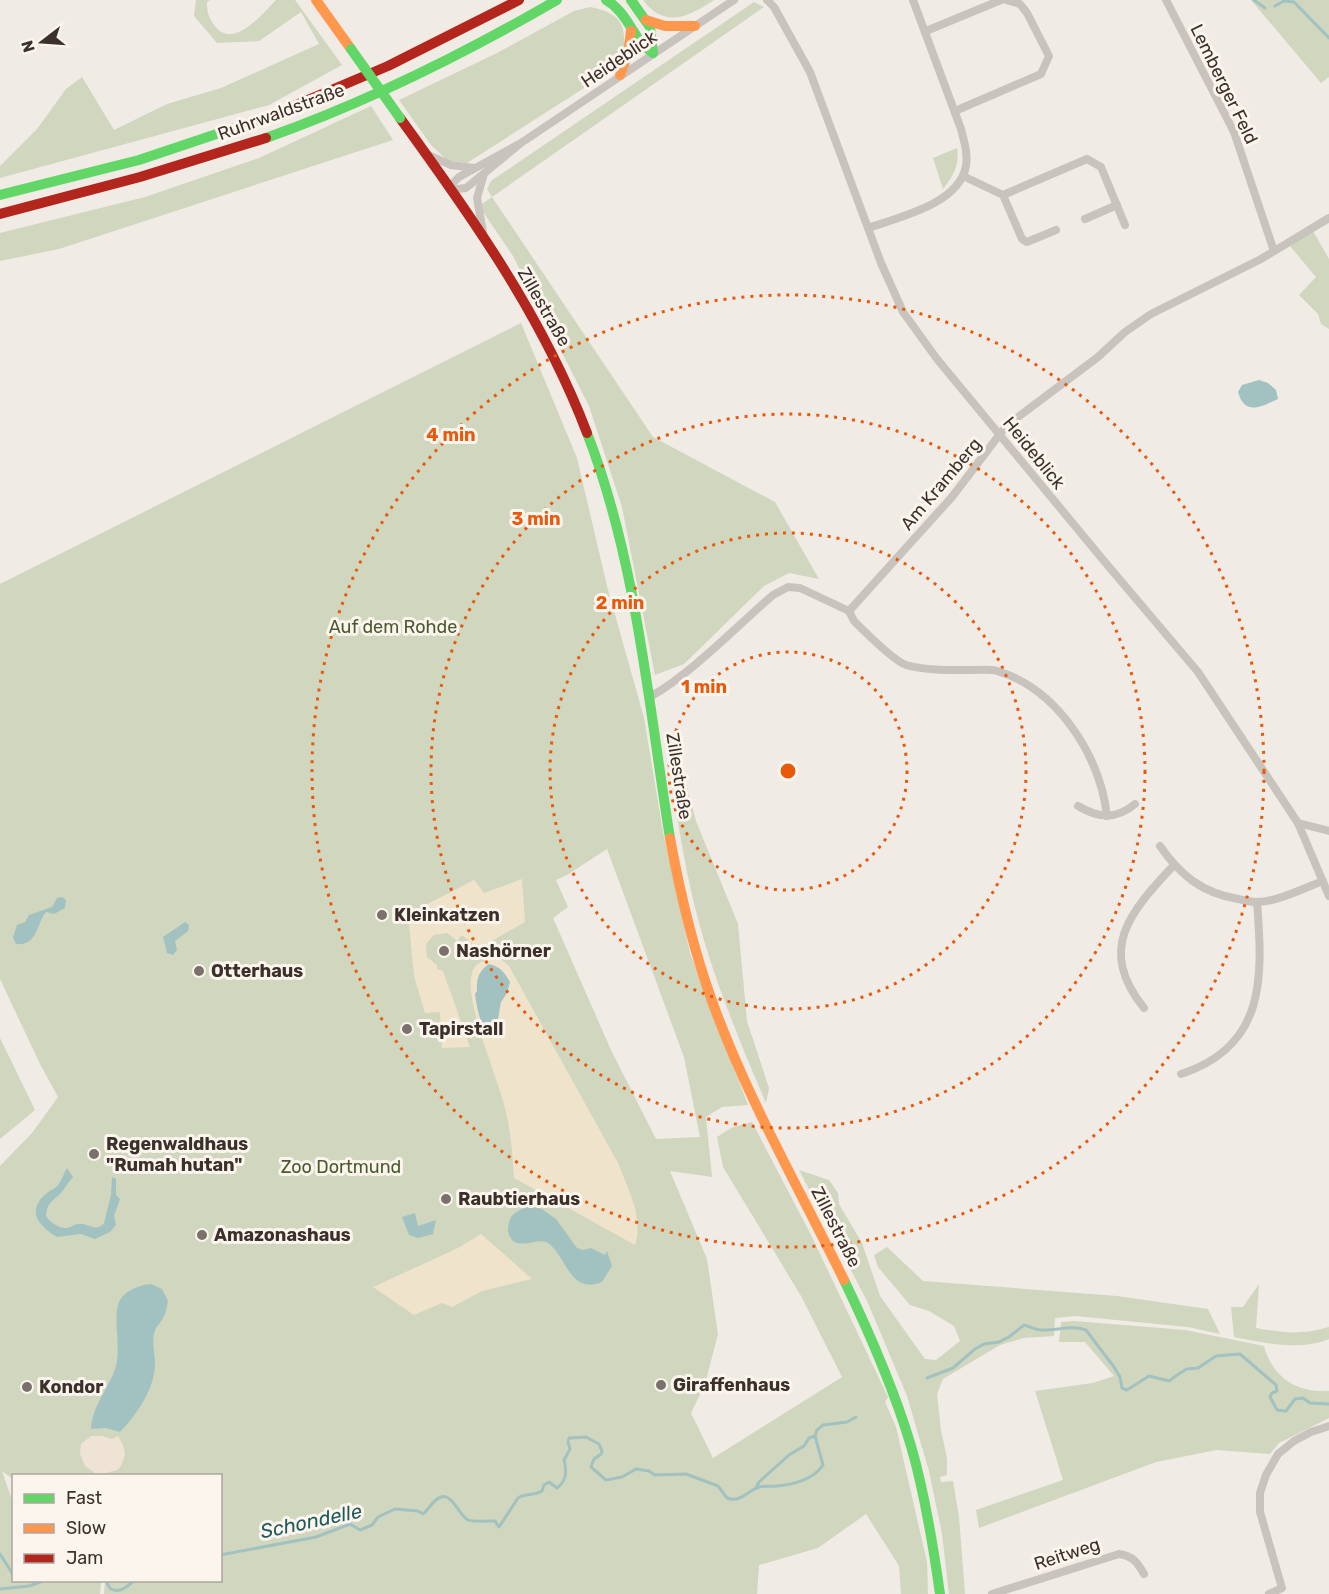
<svg xmlns="http://www.w3.org/2000/svg" width="1329" height="1594" font-family="Rubik,sans-serif">
	<style>
		.green { fill: #d1d6bf; fill-rule: evenodd }
		.sand { fill: #efe3cc }
		.plaza { fill: #eee3d5 }
		.water { fill: #a1c2c1 }
		.lines { fill: none; stroke-linecap: round; stroke-linejoin: round }
		.stream { stroke: #a1c2c1; stroke-width: 3 }
		.street { stroke: #c9c3be; stroke-width: 8 }
		.fast { stroke: #63d668; stroke-width: 10 }
		.slow { stroke: #ff974d; stroke-width: 10 }
		.jam { stroke: #b3261e; stroke-width: 10 }
		.fast-bridge { stroke: #63d668; stroke-width: 10 }
		.ring { fill: none; stroke: #e8590c; stroke-width: 3; stroke-dasharray: 3 6 }
		.poi-dot { fill: #7a716c; stroke: #fbf5ee; stroke-width: 2 }
		.labels { text-anchor: middle; dominant-baseline: central; stroke-width: 6; stroke-linejoin: round; paint-order: stroke }
		.street-label { font-size: 18px; fill: #3b302b; stroke: #fbf5ee }
		.park-label { font-size: 18px; fill: #4a5a2e; stroke: #fbf5ee }
		.poi-label { font-size: 18px; font-weight: bold; fill: #3b302b; stroke: #fbf5ee; text-anchor: start }
		.water-label { font-size: 20px; font-style: italic; fill: #1f5a5e; stroke: #fbf5ee }
		.centre { fill: #e8590c; stroke: #fbf5ee; stroke-width: 3 }
		.ring-label { font-size: 18px; text-anchor: middle; font-weight: bold; fill: #e8590c; stroke: #fbf5ee; stroke-width: 6; stroke-linejoin: round; paint-order: stroke }
	</style>
	<rect width="100%" height="100%" fill="#f0ebe5"/>
	<!-- green -->
	<g class="green">
		<path d="M196,0h14l-3,2c0,10 1,14 7,23 19,26 48,-11 62,-25h19l47,65 -73,40 -269,73v-12l37,-37 29,-40 16,-12 32,53 53,-26 54,-16 98,-44 -18,-32 -42,29 -42,2 -23,-27z"/>
		<path d="M643,0h71c-26,17 -49,29 -71,0z"/>
		<polygon points="1251,0 1329,0 1329,77 1321,83"/>
		<polygon points="754,2 764,7 492,197 653,437 775,502 819,579 789,573 764,586 684,664 655,675 622,507 589,406 513,256 479,206 492,197 487,189 491,181"/>
		<path d="M590,7c37,7 36,23 33,56l-156,100 -20,-3 -16,-15 -32,-45 98,-47 77,-42z"/>
		<polygon points="371,106 393,140 59,249 0,261 0,233 145,197 259,158"/>
		<path d="M957,148c3,17 -4,28 -14,41l-10,-31z"/>
		<polygon points="1313,231 1329,259 1329,329 1321,324 1318,314 1299,295 1316,277 1290,246"/>
		<path d="M521,323l56,135 30,128 37,132 19,114 27,121 58,152 -26,2 -16,10 6,60 -42,-6 37,88 11,75 -13,50 -14,29 22,45 129,-81 -41,-81 -78,-129 -6,-30 14,-9 21,-6 59,113 77,162 -3,5 11,25 31,135 1,32h-27l-2,-28 -33,-52 -48,34 -59,17 -2,29h-653l1,-13 115,-1v-104h-206l-1,3 -11,-8 11,32 1,77 87,1 -1,13h-100v-428l32,-33 26,-36 -18,-33 -40,-85v-395zM607,849l77,208 16,80 -44,2 -45,-89 -58,-132 15,-11 -12,-27 11,-5z"/>
		<path d="M668,760l16,16 12,45 42,103 9,97 22,67 -3,15c-30,-70 -60,-142 -76,-217 -9,-41 -15,-84 -22,-126z"/>
		<polygon points="0,1038 35,1110 0,1139"/>
		<polygon points="799,1170 829,1180 838,1193 839,1204 862,1243 880,1296 925,1359 936,1360 960,1341 954,1326 929,1311 910,1305 878,1267 874,1255 887,1247 923,1281 1117,1296 1208,1309 1220,1334 1188,1327 1075,1316 1055,1318 1054,1336 1024,1338 1000,1345 943,1379 937,1394 941,1430 947,1459 947,1475 940,1477 941,1482 953,1481 959,1517 965,1594 949,1594 942,1534 929,1471 907,1396 868,1303"/>
		<path d="M1259,1284l-3,44c29,5 44,7 73,-1v12c-29,12 -65,4 -95,-2l-3,-30h12z"/>
		<path d="M1074,1321l111,9 79,16c8,31 33,47 65,45v27l-50,25 -9,11 -53,-4 -61,12 -177,66 -3,-18 87,-30 -28,-89 58,-8 21,-7 -29,-34h-26l2,-20z"/>
	</g>
	<!-- sand -->
	<g class="sand">
		<polygon points="522,879 525,922 478,949 462,935 457,941 447,933 434,935 426,944 427,957 437,965 437,969 443,971 470,1047 442,1048 440,1012 425,1013 414,976 408,914 474,880 484,893"/>
		<path d="M488,959h13l8,7 109,197c10,26 26,55 17,82l-121,-67c-2,-28 -3,-50 -11,-77 -8,-30 -39,-101 -31,-128 2,-9 9,-11 16,-14z"/>
		<polygon points="481,1234 532,1279 482,1291 452,1307 442,1303 414,1315 373,1287 458,1248"/>
	</g>
	<!-- plaza -->
	<polygon class="plaza" points="91,1436 102,1436 112,1439 118,1436 123,1445 125,1454 121,1466 117,1470 102,1474 95,1473 85,1466 80,1454 81,1444"/>
	<!-- water -->
	<g class="water">
		<path d="M1259,380l9,3 8,7 2,9c-16,7 -33,18 -40,-7l4,-7z"/>
		<path d="M62,897l4,3 -1,8 -11,6 -8,-2c-10,12 -8,34 -30,32l-3,-7 4,-12 8,-3 4,-7 23,-8 5,-9z"/>
		<polygon points="185,922 189,925 188,931 175,941 177,950 173,955 167,953 163,937"/>
		<path d="M489,964c12,3 15,8 21,18l-3,11 -6,9 -6,34 -4,1c-11,-10 -14,-29 -16,-43l2,-3c0,-13 1,-19 12,-27z"/>
		<path d="M67,1168l6,9c-5,5 -8,12 -13,17 -8,7 -14,11 -14,22 4,6 13,13 21,12 5,-1 9,-5 15,-4 9,1 15,8 22,-1l7,-28 1,-18 4,2v16l4,4 -6,17 2,9 -6,7 -15,7 -14,-5 -24,3c-18,-11 -32,-26 -10,-44 3,-3 8,-4 11,-8 4,-5 6,-12 9,-17z"/>
		<path d="M531,1206l11,3 14,10 21,29 6,2 8,-2 14,7 2,-4 5,15 -10,16c-32,13 -35,-25 -54,-39 -11,-7 -35,12 -40,-12 0,-5 1,-10 3,-14 5,-6 13,-9 20,-11z"/>
		<polygon points="415,1213 418,1226 436,1220 433,1234 418,1238 409,1235 402,1217"/>
		<path d="M151,1284l11,5 6,12c-1,5 -2,12 -5,17 -2,4 -6,8 -8,12 -4,11 0,22 0,33 0,26 -18,51 -35,69l-14,-4 -15,1c1,-23 17,-39 24,-60 7,-18 -2,-47 3,-64 4,-14 21,-20 33,-21z"/>
	</g>
	<g class="lines">
		<!-- stream -->
		<g class="stream">
			<polyline points="1254,0 1265,8"/>
			<polyline points="1275,6 1284,1 1294,2 1329,38"/>
			<path d="M927,1378l26,-10 22,-19 9,-5 15,-2 10,-5 15,-12c7,2 13,6 20,5 14,0 28,-5 42,0l28,37 6,10 2,11 5,2 22,-14 20,5 11,-8 7,-4 11,-1 18,-12 24,-2 36,31 1,6 -5,2 -2,4 7,13 9,1 9,-12 8,-1 7,5 19,1"/>
			<polyline points="756,1488 759,1482 789,1455 804,1446 809,1438 815,1436"/>
			<polyline points="0,1554 12,1573 14,1579"/>
			<path d="M220,1555l96,-18 34,-13 10,6 12,-5 6,-8 17,-8 23,2 5,3c5,-4 8,-10 13,-14 15,-13 22,15 32,20 4,2 20,1 27,1l4,6 19,-29c7,-5 16,-2 24,-7l2,-6 5,-3 8,6c10,-7 10,-17 7,-28l6,-11 -2,-7 1,-4 17,-1 13,7 3,7 -1,3 -7,5 -3,8 15,13 16,-3 14,-8 13,2 6,4 31,-1 32,12 9,12c13,5 19,-6 30,-10 5,-3 13,-1 19,-2 17,-1 38,-7 47,-21l-8,-29 2,-6 6,-5 24,-3 9,-5"/>
			<path d="M105,1580c3,3 3,7 6,9 8,5 18,-3 23,-9"/>
			<polyline points="0,1589 29,1586 46,1580"/>
		</g>
		<!-- street -->
		<g class="street">
			<polyline points="767,0 774,7 810,72 881,263 903,312 937,359 1104,561 1198,672 1298,823 1329,896"/>
			<polyline points="1166,0 1234,132 1274,251"/>
			<polyline points="926,31 1001,0"/>
			<polyline points="955,111 1041,74 1049,56 1027,13 1020,4 1006,0"/>
			<polyline points="521,143 459,177 454,182 450,190 466,188 521,143 734,0"/>
			<polyline points="428,155 451,165 474,168"/>
			<polyline points="963,176 1003,195 1022,239 1027,242 1056,230"/>
			<polyline points="1003,195 1087,159 1101,167 1125,225"/>
			<polyline points="1085,219 1117,205"/>
			<path d="M868,228c32,-11 91,-24 98,-62 2,-13 -2,-25 -5,-37l-48,-129"/>
			<polyline points="483,232 477,198 484,174"/>
			<polyline points="849,611 952,497 1006,426 1098,357 1125,332 1151,314 1261,259 1329,218"/>
			<path d="M849,611l5,10c11,11 40,40 52,44 22,6 46,5 68,5 8,0 16,-1 23,1 61,18 103,85 110,145"/>
			<path d="M650,697c42,-24 86,-70 123,-102l15,-8 12,1 49,23"/>
			<path d="M1078,806c20,12 38,14 57,-2"/>
			<polyline points="1298,823 1329,831"/>
			<path d="M1160,846c20,29 42,47 78,53 6,1 12,3 18,3 21,0 48,-14 67,-21"/>
			<path d="M1144,1008c-48,-59 -13,-97 30,-143"/>
			<path d="M1181,1074c85,-28 82,-96 76,-172"/>
			<path d="M992,1594l127,-40c14,2 18,8 25,20"/>
			<polyline points="1269,1594 1282,1588 1260,1512 1260,1493 1266,1475 1278,1454 1294,1441 1311,1432 1329,1426"/>
		</g>
		<!-- fast -->
		<g class="fast">
			<path d="M606,0c23,13 26,39 47,53l-3,-26 -19,-27"/>
			<path d="M266,138c102,-36 198,-84 291,-138"/>
			<polyline points="0,195 139,160 270,116"/>
			<path d="M587,433c50,129 61,269 83,405"/>
			<path d="M844,1280c26,54 50,109 67,166 14,48 22,98 29,148"/>
		</g>
		<!-- slow -->
		<g class="slow">
			<polyline points="316,0 351,49"/>
			<polyline points="646,20 665,26 695,26"/>
			<polyline points="620,75 628,54 631,31"/>
			<path d="M670,838c10,55 23,110 42,163 35,97 87,187 132,279"/>
		</g>
		<!-- jam -->
		<g class="jam">
			<polyline points="270,116 388,66 519,0"/>
			<path d="M400,118c72,99 143,199 187,315"/>
			<polyline points="0,214 140,177 266,138"/>
		</g>
		<!-- fast-bridge -->
		<polyline class="fast-bridge" points="351,49 400,118"/>
	</g>
	<!-- distance rings -->
	<g class="ring">
		<circle cx="788" cy="771" r="119"/>
		<circle cx="788" cy="771" r="238"/>
		<circle cx="788" cy="771" r="357"/>
		<circle cx="788" cy="771" r="476"/>
	</g>
	<!-- markers -->
	<g class="poi-dot">
		<circle cx="382" cy="915" r="6"/>
		<circle cx="444" cy="951" r="6"/>
		<circle cx="199" cy="971" r="6"/>
		<circle cx="407" cy="1029" r="6"/>
		<circle cx="94" cy="1154" r="6"/>
		<circle cx="446" cy="1199" r="6"/>
		<circle cx="202" cy="1235" r="6"/>
		<circle cx="661" cy="1385" r="6"/>
		<circle cx="27" cy="1387" r="6"/>
	</g>
	<g class="labels">
		<!-- street labels -->
		<g class="street-label">
			<text transform="translate(619 59) rotate(-34)">Heideblick</text>
			<text transform="translate(1224 84) rotate(64)">Lemberger Feld</text>
			<text transform="translate(281 112) rotate(-20)">Ruhrwaldstraße</text>
			<text transform="translate(544 307) rotate(60)">Zillestraße</text>
			<text transform="translate(1034 453) rotate(51)">Heideblick</text>
			<text transform="translate(941 484) rotate(-50)">Am Kramberg</text>
			<text transform="translate(679 776) rotate(81)">Zillestraße</text>
			<text transform="translate(836 1227) rotate(63)">Zillestraße</text>
			<text transform="translate(1067 1554) rotate(-18)">Reitweg</text>
		</g>
		<!-- park labels -->
		<g class="park-label">
			<text x="393" y="627">Auf dem Rohde</text>
			<text x="341" y="1167">Zoo Dortmund</text>
		</g>
		<!-- poi labels -->
		<g class="poi-label">
			<text x="394" y="915">Kleinkatzen</text>
			<text x="456" y="951">Nashörner</text>
			<text x="211" y="971">Otterhaus</text>
			<text x="419" y="1029">Tapirstall</text>
			<text x="106" y="1144">Regenwaldhaus<tspan x="106" dy="21">"Rumah hutan"</tspan></text>
			<text x="458" y="1199">Raubtierhaus</text>
			<text x="214" y="1235">Amazonashaus</text>
			<text x="673" y="1385">Giraffenhaus</text>
			<text x="39" y="1387">Kondor</text>
		</g>
		<!-- water labels -->
		<g class="water-label">
			<text transform="translate(311 1521) rotate(-12)">Schondelle</text>
		</g>
	</g>
	<circle cx="788" cy="771" r="9" class="centre"/>
	<g class="ring-label">
		<text x="451" y="441">4 min</text>
		<text x="536" y="525">3 min</text>
		<text x="620" y="609">2 min</text>
		<text x="704" y="693">1 min</text>
	</g>
	<!-- legend -->
	<rect x="12" y="1474" width="210" height="108" fill="#fbf5ee" stroke="#aea6a0" stroke-width="1.5"/>
	<rect x="24" y="1494" width="30" height="9" fill="#63d668" stroke="#aea6a0" stroke-width="1.5"/>
	<text x="66" y="1504" font-size="18" fill="#3b302b">Fast</text>
	<rect x="24" y="1524" width="30" height="9" fill="#ff974d" stroke="#aea6a0" stroke-width="1.5"/>
	<text x="66" y="1534" font-size="18" fill="#3b302b">Slow</text>
	<rect x="24" y="1554" width="30" height="9" fill="#b3261e" stroke="#aea6a0" stroke-width="1.5"/>
	<text x="66" y="1564" font-size="18" fill="#3b302b">Jam</text>
	<!-- north arrow -->
	<g transform="translate(42 42) rotate(253)" stroke="#fbf5ee" stroke-width="4.5" paint-order="stroke">
	<path d="M0-4.5L10 22L0 15L-10 22Z" fill="#3b302b"/>
	<text y="-9" font-size="16" font-weight="bold" text-anchor="middle" fill="#3b302b">N</text>
	</g>
</svg>
